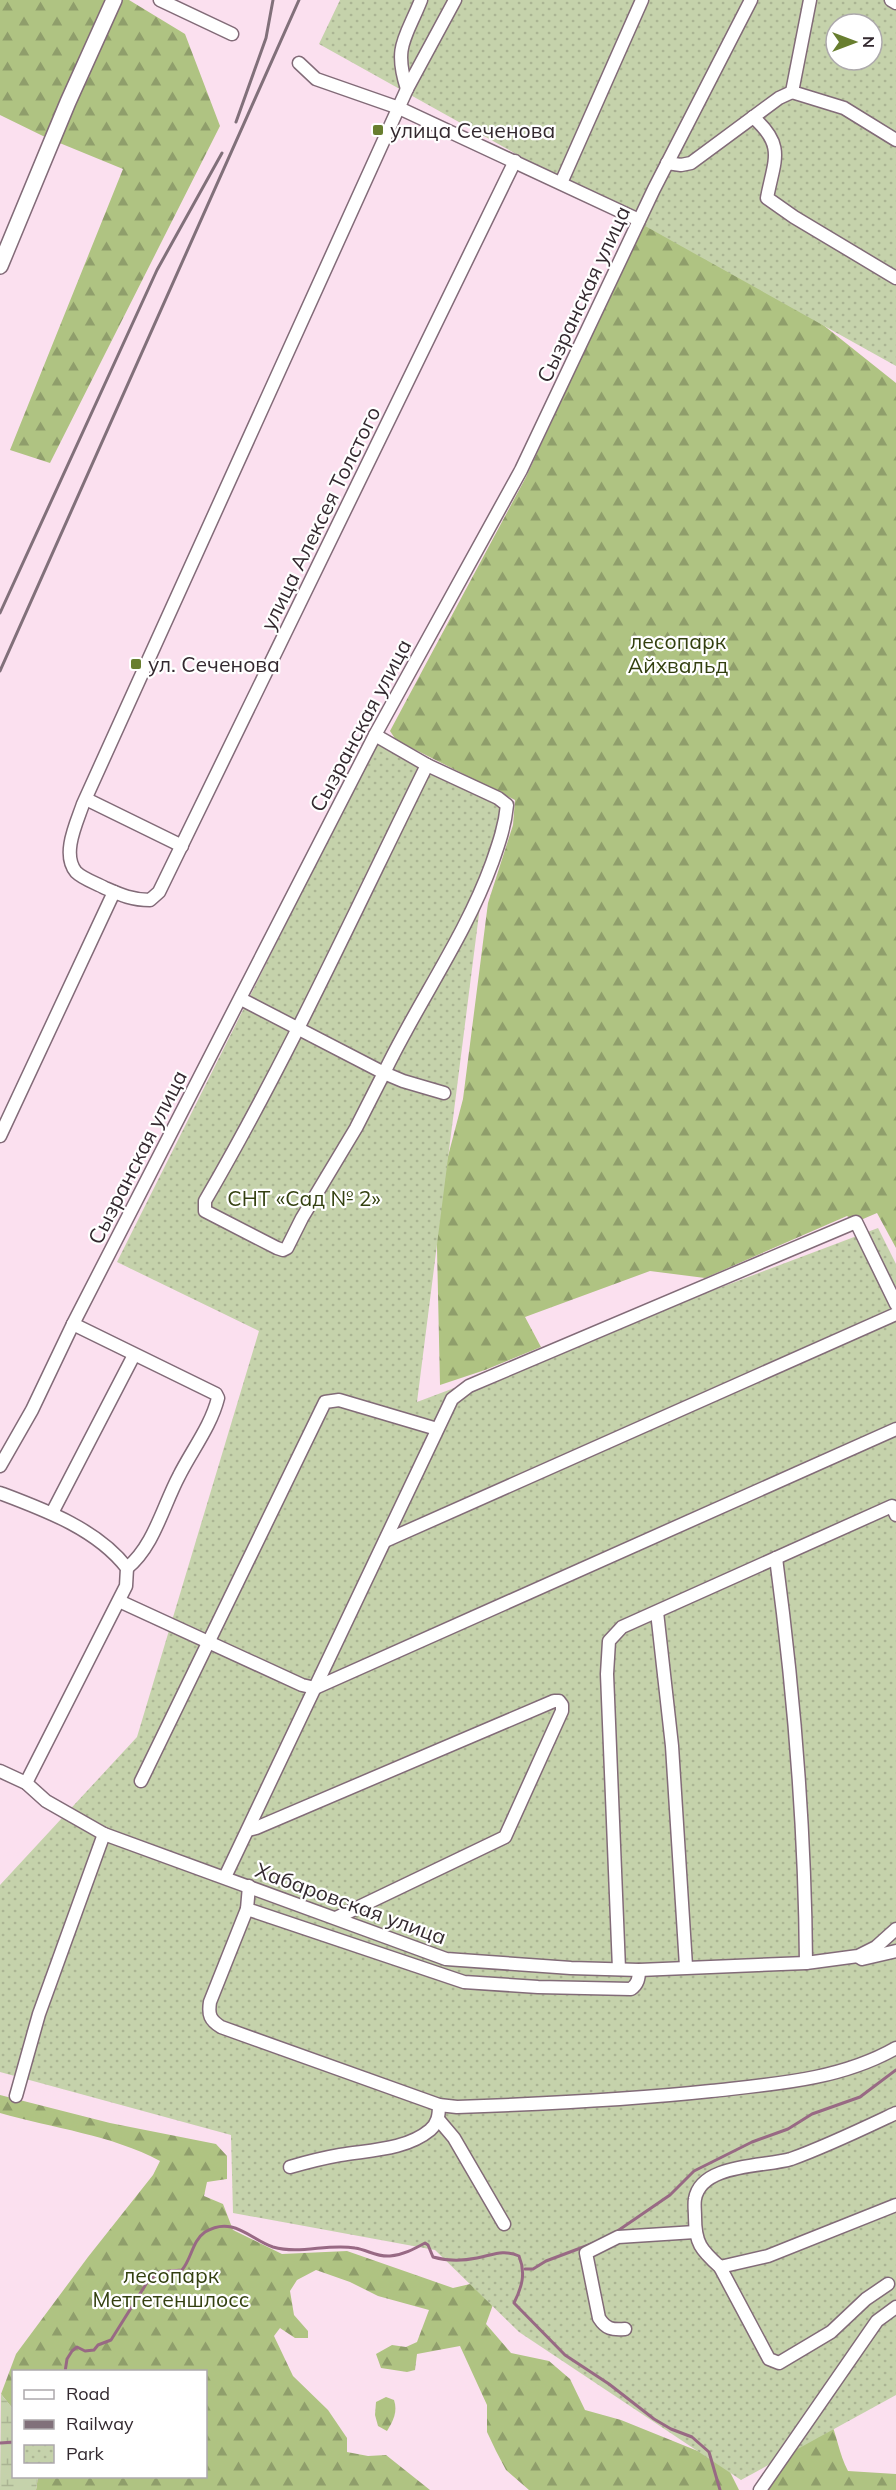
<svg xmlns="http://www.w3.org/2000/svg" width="896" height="2490" font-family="Mulish,sans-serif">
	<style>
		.forest { fill: url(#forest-firs) }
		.wetland { fill: url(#wetland-marsh) }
		.park { fill: url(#park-dots); fill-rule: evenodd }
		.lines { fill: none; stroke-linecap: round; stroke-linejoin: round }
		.stream { stroke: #986984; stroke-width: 3 }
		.minor-casing { stroke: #826b78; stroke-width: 15 }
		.major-casing { stroke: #826b78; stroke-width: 18 }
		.minor { stroke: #fff; stroke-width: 12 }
		.major { stroke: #fff; stroke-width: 15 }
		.rail { stroke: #81707a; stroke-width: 3 }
		.poi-dot { fill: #687e2f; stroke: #fff; stroke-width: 2 }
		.labels { text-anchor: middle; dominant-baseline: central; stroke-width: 4.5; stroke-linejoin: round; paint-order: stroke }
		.poi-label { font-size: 21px; fill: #33292f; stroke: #fff; text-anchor: start }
		.street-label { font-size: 21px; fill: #33292f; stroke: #fff }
		.park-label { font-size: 21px; fill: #334010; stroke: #fff }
	</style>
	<defs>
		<pattern id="forest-firs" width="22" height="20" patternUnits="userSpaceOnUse" patternTransform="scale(1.5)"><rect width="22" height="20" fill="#afc382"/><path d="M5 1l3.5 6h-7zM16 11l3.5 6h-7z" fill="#8f9e6b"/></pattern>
		<pattern id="wetland-marsh" width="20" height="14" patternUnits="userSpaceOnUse" patternTransform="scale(1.5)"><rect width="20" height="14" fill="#c5d2ab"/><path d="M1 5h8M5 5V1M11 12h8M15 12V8" fill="none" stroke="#aab493"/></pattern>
		<pattern id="park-dots" width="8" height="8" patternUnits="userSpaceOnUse" patternTransform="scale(1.5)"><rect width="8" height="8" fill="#c5d2ab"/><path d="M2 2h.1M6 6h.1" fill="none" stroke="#aab493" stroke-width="1.8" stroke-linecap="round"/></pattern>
	</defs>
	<rect width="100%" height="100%" fill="#fbe0ef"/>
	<!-- forest -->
	<g class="forest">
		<polygon points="0,0 129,0 185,34 220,126 50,463 10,450 123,169 45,137 0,115"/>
		<polygon points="654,201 719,242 896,383 896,1248 877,1213 856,1222 847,1216 705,1278 650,1271 525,1317 541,1347 485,1370 440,1385 436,1202 463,1099 488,903 513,825 515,800 396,740 390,731 526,477"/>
		<path d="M0,2095l110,28 106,21 11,12v23l-20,3 -3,14 19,8 10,26 49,24 65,-3 106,37 30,-7 16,7 -13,36 25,29 38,8 21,18 15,31 36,10 104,42 14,28h-210l-23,-20 -10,-19 -9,-19v-27l-27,-59 -43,8 -2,16 -8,2 -26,-4 -5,-14 16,-9 14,2 11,-5 12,-32 -51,-14 -28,-14 -34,-12 -19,10 -7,11 4,24 14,16v7h-13l-15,-10 -6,8 19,40 35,34 19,28v14l21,4 18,-1 44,35h-394l2,-13 168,-1v-104h-192l-1,37 -12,-15 15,-40 72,-97 65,-82 7,-14c-48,-26 -108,-33 -160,-48z"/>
		<path d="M386,2397l8,3c4,12 -1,21 -7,31l-9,-5 -3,-11 1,-13z"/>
		<path d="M829,2417c8,18 10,37 19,54l48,3v16h-133l27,-49z"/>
	</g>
	<!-- wetland -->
	<polygon class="wetland" points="1,2394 13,2409 14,2476 38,2477 36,2490 0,2490"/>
	<!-- park -->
	<g class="park">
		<path d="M340,0h556v366l-577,-322zM836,24h36v36h-36z"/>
		<polygon points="381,734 513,802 480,906 417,1402 878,1228 896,1264 896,2395 741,2480 519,2332 435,2250 233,2213 231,2135 0,2072 0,1885 137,1737 259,1331 117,1262"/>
	</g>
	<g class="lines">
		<!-- stream -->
		<g class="stream">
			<polyline points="616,2232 670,2195 694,2171 752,2142 788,2129 812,2114 860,2097 896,2070"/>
			<polyline points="525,2269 533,2269 546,2261 594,2243"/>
			<path d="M65,2372l2,-13 5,-8 5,-4 8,4 9,-1 4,-5 13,-5 37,-59 12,-9 22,-2c10,-12 10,-29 23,-38 28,-17 46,8 68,15 28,8 54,-4 82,1 13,2 21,9 35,8 13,-1 24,-7 35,-13l3,2 5,12c14,4 29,4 44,1 16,-3 26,-9 42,-2 7,17 3,31 -5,47l51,52 44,29 45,35 17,10 21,8 17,15 11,38"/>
			<polyline points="0,2443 14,2442"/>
		</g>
		<!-- minor casing -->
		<g class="minor-casing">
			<g id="minor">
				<polyline points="160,0 232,34"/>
				<path d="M455,0l-48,89 -324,715c-6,18 -22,50 -7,68 7,7 20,11 29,16 16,7 27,12 45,12l9,-8 356,-731"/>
				<polyline points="810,0 792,92 844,108 896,140"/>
				<polyline points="891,0 896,3"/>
				<polyline points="299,63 316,79 399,108 639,220"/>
				<path d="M407,89c-14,-43 -1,-51 14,-89"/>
				<path d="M753,117c33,29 21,43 14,81l27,19 102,61"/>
				<polyline points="667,163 681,165 691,163 779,98 792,92"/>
				<polyline points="561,183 642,0"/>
				<path d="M427,765c-72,146 -140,295 -222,436v10l72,37 6,2 4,-2 15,-30 54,-90 28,-55 19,8 41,12"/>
				<polyline points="86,799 182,846"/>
				<path d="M241,999l143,74c34,-71 81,-136 108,-210 7,-20 13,-37 15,-58l-9,-7 -71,-33 -52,-30"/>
				<polyline points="0,1136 114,892"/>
				<path d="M73,1324l143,70 2,4c-7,28 -26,52 -39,78 -16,30 -25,70 -52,92"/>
				<polyline points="0,1466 32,1410 73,1324 375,735 521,470 654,189 751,0"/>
				<path d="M0,1493c45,17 97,36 127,75l-1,18 -100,197"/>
				<polyline points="52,1513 134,1355"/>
				<polyline points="385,1541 896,1314"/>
				<path d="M776,1558c18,134 29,269 30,405"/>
				<polyline points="119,1601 302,1685 315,1688 896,1429"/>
				<polyline points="657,1612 672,1746 686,1966"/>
				<polyline points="0,1771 26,1783 46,1801 104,1834 446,1959 571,1968 639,1970 806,1963 858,1956 876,1947 896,1929"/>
				<polyline points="141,1781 325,1402 339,1400 437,1429"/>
				<polyline points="248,1830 256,1828 554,1701 559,1701 562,1705 562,1711 505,1837 336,1918"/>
				<polyline points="225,1877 452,1399 469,1386 856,1222 896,1304"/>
				<path d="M249,1886l-2,23 217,73 74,5 93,2c7,-5 8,-11 8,-19"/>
				<path d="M247,1909l-37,93c-2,13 0,18 11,25l218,78 18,2c85,-3 170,-7 254,-16 63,-7 129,-11 185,-43"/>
				<polyline points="859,1957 862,1959 896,1951"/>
				<polyline points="619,1969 607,1674 609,1641 622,1627 892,1506 896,1515"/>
				<polyline points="16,2096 39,2014 104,1834"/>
				<path d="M896,2113c-34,16 -69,33 -105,46 -26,8 -90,4 -96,40 -1,5 0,12 0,18 0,26 6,33 25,50l48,-11 128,-51"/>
				<polyline points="438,2119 454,2138 504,2224"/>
				<path d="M290,2167c17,-5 33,-9 50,-12 29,-5 66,-5 90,-25 8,-7 9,-15 9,-25"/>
				<polyline points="720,2267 769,2359 779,2363 831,2332 866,2299 888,2284"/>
				<path d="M625,2329c-13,1 -19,0 -26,-11l-13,-65 32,-16 77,-5"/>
				<polyline points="760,2490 877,2321 896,2307"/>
			</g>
		</g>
		<!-- major casing -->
		<g class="major-casing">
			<polyline id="major" points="0,266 68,102 114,0"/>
		</g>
		<!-- minor -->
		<use href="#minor" class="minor"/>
		<!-- major -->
		<use href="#major" class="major"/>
		<!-- rail -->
		<g class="rail">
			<polyline points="236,122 266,38 273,0"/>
			<polyline points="0,613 157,270 222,153"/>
			<polyline points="0,671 299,0"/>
		</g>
	</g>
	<!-- markers -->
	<g class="poi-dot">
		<rect x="372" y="124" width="12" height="12" rx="3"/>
		<rect x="130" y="658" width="12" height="12" rx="3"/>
	</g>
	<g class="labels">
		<!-- poi labels -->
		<g class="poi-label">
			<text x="390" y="130">улица Сеченова</text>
			<text x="148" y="664">ул. Сеченова</text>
		</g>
		<!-- street labels -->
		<g class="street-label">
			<text transform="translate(583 294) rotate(-65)">Сызранская улица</text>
			<text transform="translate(320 518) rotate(-64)">улица Алексея Толстого</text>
			<text transform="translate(360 725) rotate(-62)">Сызранская улица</text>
			<text transform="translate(137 1157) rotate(-63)">Сызранская улица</text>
			<text transform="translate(351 1903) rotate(20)">Хабаровская улица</text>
		</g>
		<!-- park labels -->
		<g class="park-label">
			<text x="678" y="641">лесопарк<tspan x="678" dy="24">Айхвальд</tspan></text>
			<text x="304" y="1198">СНТ «Сад № 2»</text>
			<text x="171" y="2275">лесопарк<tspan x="171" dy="24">Метгетеншлосс</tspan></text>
		</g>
	</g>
	<!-- legend -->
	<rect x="12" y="2370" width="195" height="108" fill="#ffffff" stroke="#ada9ac" stroke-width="1.5"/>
	<rect x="24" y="2390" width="30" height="9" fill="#ffffff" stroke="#ada9ac" stroke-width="1.5"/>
	<text x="66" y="2400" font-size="18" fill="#33292f">Road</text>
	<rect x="24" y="2420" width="30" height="9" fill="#81707a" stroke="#ada9ac" stroke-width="1.5"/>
	<text x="66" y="2430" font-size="18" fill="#33292f">Railway</text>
	<rect x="24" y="2445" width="30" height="18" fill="url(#park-dots)" stroke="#ada9ac" stroke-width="1.5"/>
	<text x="66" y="2460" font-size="18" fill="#33292f">Park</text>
	<!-- north arrow -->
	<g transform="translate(854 42) rotate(90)"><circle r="28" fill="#ffffff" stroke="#ada9ac" stroke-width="1.5"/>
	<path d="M0-4.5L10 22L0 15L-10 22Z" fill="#687e2f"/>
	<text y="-9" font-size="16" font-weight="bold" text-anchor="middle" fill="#33292f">N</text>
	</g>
</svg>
